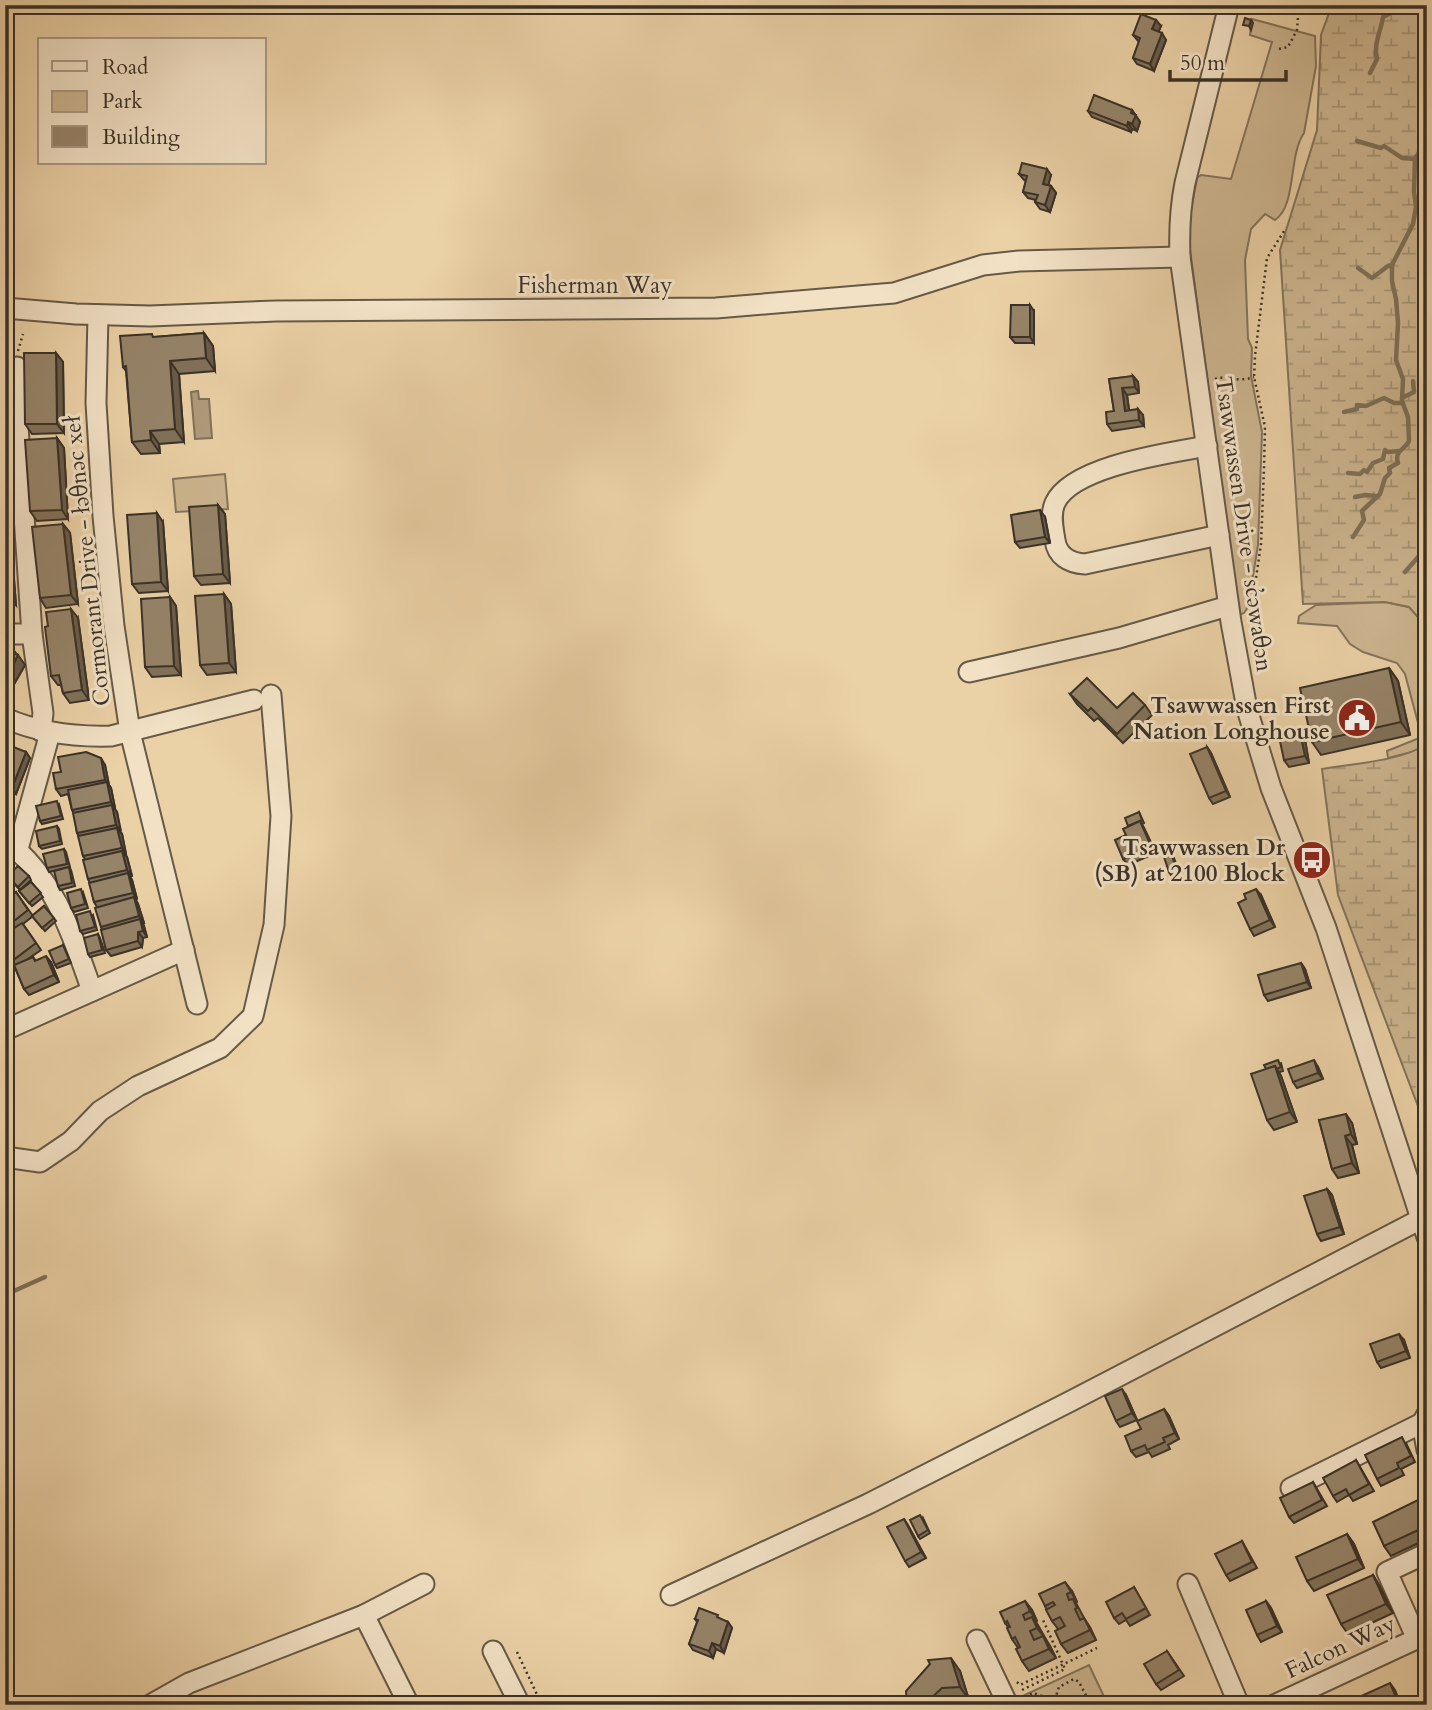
<svg xmlns="http://www.w3.org/2000/svg" width="1432" height="1710" font-family="Cardo,serif">
	<style>
		.green { fill: #cdb690; stroke: #84745c; stroke-width: 2 }
		.wetland { fill: url(#wetland-marsh); stroke: #84745c; stroke-width: 2 }
		.water { fill: #af9b7b; stroke: #807159; stroke-width: 2 }
		.lines { fill: none; stroke-linecap: round; stroke-linejoin: round }
		.stream { stroke: #807159; stroke-width: 4.5 }
		.minor-casing { stroke: #665947; stroke-width: 23 }
		.path { stroke: #3a3127; stroke-width: 2.5; stroke-dasharray: 2 3.5; stroke-linecap: butt }
		.minor { stroke: #f2e1c5; stroke-width: 19 }
		.wall { fill: #81725a; stroke: #3a3127; stroke-width: 2 }
		.shaded-wall { fill: #695c4a; stroke: #3a3127; stroke-width: 2 }
		.building { fill: #968469; stroke: #3a3127; stroke-width: 2 }
		.labels { text-anchor: middle; dominant-baseline: central; stroke-width: 6; stroke-linejoin: round; paint-order: stroke }
		.street-label { font-size: 23px; fill: #3a3127; stroke: #f2e1c5 }
		.poi-label { font-size: 23px; font-weight: bold; fill: #3a3127; stroke: #f2e1c5; text-anchor: end }
	</style>
	<defs>
		<pattern id="wetland-marsh" width="20" height="14" patternUnits="userSpaceOnUse" patternTransform="scale(1.75)"><rect width="20" height="14" fill="#cdb690"/><path d="M1 5h8M5 5V1M11 12h8M15 12V8" fill="none" stroke="#a79576"/></pattern>
	</defs>
	<rect width="100%" height="100%" fill="#ebd1a6"/>
	<filter id="stains"><feTurbulence type="fractalNoise" baseFrequency=".00286" numOctaves="4"/><feColorMatrix values="0 0 0 0 .2 0 0 0 0 .09 0 0 0 0 .02 0 0 0 .5 -.17"/></filter>
	<radialGradient id="worn" r=".72"><stop offset=".6" stop-color="#630" stop-opacity="0"/><stop offset="1" stop-color="#630" stop-opacity=".3"/></radialGradient>
	<!-- green -->
	<g class="green">
		<path d="M1252,19l63,17 1,30 -12,67c-16,23 -7,72 -29,87l-10,-6 -14,15 -6,31 3,79 4,9 -1,28 11,56 -4,113 -10,62 -4,6 -5,2 -50,-373 1,-26 7,-38 4,-3 30,4 41,-137 -22,-7z"/>
		<polygon points="225,474 228,509 176,512 173,479"/>
		<polygon points="1385,602 1409,607 1427,627 1427,744 1416,751 1388,758 1387,751 1417,739 1421,734 1405,674 1397,663 1363,652 1350,644 1337,626 1298,623 1299,616 1316,605"/>
		<polygon points="1089,1665 1108,1705 1016,1705 1014,1700"/>
	</g>
	<!-- wetland -->
	<g class="wetland">
		<polygon points="1332,5 1427,5 1427,627 1409,607 1385,602 1303,604 1280,250 1317,130 1321,35"/>
		<path d="M1427,744v386l-89,-235 -16,-126c32,-6 77,-7 105,-25z"/>
	</g>
	<!-- water -->
	<polygon class="water" points="198,391 199,399 209,399 212,438 195,439 191,392"/>
	<g class="lines">
		<!-- stream -->
		<g class="stream">
			<path d="M1370,73l7,-14c-4,-14 4,-28 6,-42l8,-4v-8"/>
			<polyline points="1357,141 1381,148 1384,146 1402,158 1415,159"/>
			<polyline points="1427,240 1427,241"/>
			<polyline points="1358,268 1372,278 1388,266 1392,265"/>
			<polyline points="1402,398 1414,392 1413,381"/>
			<polyline points="1344,412 1357,409 1357,405 1366,406 1384,398 1394,403 1403,403"/>
			<polyline points="1348,473 1360,474 1364,470 1367,472 1373,463 1383,459 1385,450 1388,452 1399,451"/>
			<polyline points="1355,497 1365,495 1376,496"/>
			<path d="M1353,537l11,-17 -2,-9 18,-17 5,-16 5,-5 -1,-5 9,-5c-4,-13 7,-13 11,-22l-1,-24 -6,-16 1,-22 -7,-19 2,-37 -2,-24 -4,-18v-16l21,-41 3,-17 -2,-15 1,-33 12,-20"/>
			<polyline points="1405,572 1419,556 1427,538"/>
			<polyline points="1422,846 1427,835"/>
			<polyline points="5,1295 45,1277"/>
		</g>
		<!-- minor casing -->
		<g class="minor-casing">
			<g id="minor">
				<path d="M1229,5l-44,178c-5,25 -6,49 -5,74l51,365 16,87 24,79 55,140 101,309"/>
				<polyline points="5,308 76,314 150,316 276,311 716,308 894,293 983,265 1019,261 1180,257"/>
				<polyline points="98,315 96,403 103,516 114,626 130,732 197,1004"/>
				<polyline points="17,367 17,412 32,634 43,713 41,731"/>
				<path d="M1207,446c-38,7 -135,20 -152,57 -5,11 -2,25 0,37 2,16 14,23 30,24l134,-29"/>
				<polyline points="5,631 14,634 32,634"/>
				<polyline points="969,672 1119,638 1228,606"/>
				<path d="M5,718c34,15 70,19 106,18l143,-36"/>
				<path d="M5,840c50,38 67,94 87,151"/>
				<polyline points="18,849 50,733"/>
				<polyline points="5,1030 184,950"/>
				<polyline points="5,1157 40,1162 71,1141 100,1111 138,1086 220,1048 253,1016 274,925 281,816 271,695"/>
				<polyline points="1427,1414 1422,1423 1427,1450"/>
				<polyline points="1291,1488 1422,1423"/>
				<polyline points="1188,1584 1239,1705"/>
				<polyline points="671,1595 868,1504 1071,1401 1421,1219"/>
				<polyline points="364,1615 409,1705"/>
				<polyline points="1417,1639 1387,1572 1427,1553"/>
				<polyline points="977,1640 1008,1705"/>
				<polyline points="493,1651 520,1705"/>
				<polyline points="150,1705 189,1683 364,1615 424,1584"/>
				<polyline points="1274,1705 1427,1634"/>
			</g>
		</g>
		<!-- path -->
		<g class="path">
			<polyline points="1279,49 1288,47 1297,30 1299,5"/>
			<polyline points="18,351 23,334"/>
			<path d="M1215,379c10,-4 22,4 39,-2"/>
			<polyline points="1252,605 1261,544 1264,468 1265,427 1254,377 1255,356 1267,258 1286,228"/>
			<polyline points="517,1652 541,1703 537,1705"/>
			<polyline points="1017,1682 1020,1685 1097,1648"/>
			<polyline points="1022,1690 1065,1669 1043,1620"/>
			<polyline points="1025,1697 1033,1693 1054,1700"/>
			<polyline points="1053,1705 1059,1687 1074,1679 1079,1682 1091,1705"/>
		</g>
		<!-- minor -->
		<use href="#minor" class="minor"/>
	</g>
	<!-- wall -->
	<g class="wall">
		<polygon points="1161,26 1158,32 1166,40 1154,71 1137,64 1133,58 1139,42 1133,35"/>
		<polygon points="1132,110 1140,122 1137,131 1132,129 1131,132 1092,117 1088,111"/>
		<polygon points="1019,174 1051,175 1048,185 1051,186 1056,193 1050,212 1040,209 1035,202 1036,200 1028,198 1023,192 1026,181 1024,180"/>
		<polygon points="1034,311 1034,343 1015,343 1010,337"/>
		<polygon points="204,333 213,346 215,371 179,374 184,442 159,444 160,453 141,454 132,442 126,371 123,367 155,337"/>
		<polygon points="56,353 63,362 64,433 32,434 25,424"/>
		<polygon points="1133,376 1138,382 1139,393 1127,395 1129,410 1143,415 1144,426 1112,431 1107,424 1114,411 1109,379"/>
		<polygon points="57,438 64,448 68,519 37,521 30,511"/>
		<polygon points="218,505 225,514 230,583 201,585 194,576"/>
		<polygon points="1045,517 1050,543 1020,548 1015,542"/>
		<polygon points="5,521 10,527 16,605 5,606"/>
		<polygon points="163,522 168,591 139,593 132,584"/>
		<polygon points="63,524 70,533 78,604 46,608 40,598"/>
		<polygon points="224,594 231,604 236,672 207,675 200,665"/>
		<polygon points="170,597 176,606 181,675 152,677 145,667"/>
		<polygon points="78,618 89,700 70,703 63,693 61,685 58,685 51,676"/>
		<polygon points="5,642 9,644 25,665 13,686 5,682"/>
		<polygon points="1389,668 1398,681 1410,735 1321,755 1312,742"/>
		<polygon points="1070,694 1117,708 1145,705 1152,715 1123,743 1098,718 1094,721 1077,704"/>
		<polygon points="1304,734 1309,763 1289,767 1284,760"/>
		<polygon points="5,745 26,752 30,758 16,794 5,790"/>
		<polygon points="1207,747 1211,753 1230,797 1213,804 1209,798"/>
		<polygon points="105,765 109,785 111,788 115,808 114,808 117,812 120,831 122,834 126,854 125,854 127,857 132,876 130,877 132,880 137,899 136,900 138,904 144,923 143,923 147,937 143,938 142,947 111,956 106,950 97,907 94,902 90,883 88,879 85,859 83,856 79,836 77,833 74,813 72,810 68,794 61,796 56,789"/>
		<polygon points="59,804 63,819 42,824 40,821"/>
		<polygon points="1139,812 1144,823 1142,824 1156,853 1128,865 1123,859 1126,835 1128,826"/>
		<polygon points="57,826 59,829 62,844 42,849 39,846"/>
		<polygon points="64,849 66,852 70,867 49,872 47,868"/>
		<polygon points="1316,854 1321,864 1316,866 1314,862"/>
		<polygon points="1172,855 1174,858 1179,873 1171,875 1169,872"/>
		<polygon points="69,867 71,870 75,886 60,890 58,886"/>
		<polygon points="7,876 29,876 31,880 20,890"/>
		<polygon points="31,882 43,897 32,906 19,891"/>
		<polygon points="5,883 13,893 11,897 16,892 33,916 23,924 41,950 28,959 33,957 36,961 51,962 59,982 29,995 24,989 14,965 5,952"/>
		<polygon points="83,892 88,908 74,912 71,908"/>
		<polygon points="1261,895 1275,927 1254,936 1250,929"/>
		<polygon points="44,906 56,921 45,931 32,916"/>
		<polygon points="93,915 97,930 83,934 80,931"/>
		<polygon points="98,934 100,938 105,953 90,957 88,954"/>
		<polygon points="63,945 71,963 57,968 55,965"/>
		<polygon points="1301,963 1305,969 1311,988 1268,1001 1264,995"/>
		<polygon points="1281,1063 1283,1071 1279,1072 1281,1076 1297,1122 1274,1130 1267,1120 1266,1069"/>
		<polygon points="1318,1067 1323,1079 1297,1088 1293,1082"/>
		<polygon points="1319,1120 1352,1123 1357,1144 1352,1145 1359,1173 1338,1178 1332,1169"/>
		<polygon points="1327,1189 1332,1195 1344,1234 1321,1241 1317,1234"/>
		<polygon points="1404,1340 1410,1358 1381,1368 1377,1362"/>
		<polygon points="1126,1395 1137,1420 1120,1427 1116,1421"/>
		<polygon points="1164,1409 1169,1416 1179,1439 1168,1445 1170,1449 1152,1457 1149,1452 1136,1457 1131,1451 1141,1429"/>
		<polygon points="1406,1443 1415,1462 1401,1469 1404,1475 1381,1486 1377,1479"/>
		<polygon points="1356,1460 1374,1491 1353,1501 1349,1495 1337,1502 1333,1496"/>
		<polygon points="1313,1482 1327,1506 1294,1523 1289,1517"/>
		<polygon points="1422,1498 1427,1506 1427,1539 1391,1556 1384,1546"/>
		<polygon points="923,1518 930,1533 920,1539 918,1536"/>
		<polygon points="904,1519 926,1558 909,1567 905,1561"/>
		<polygon points="1347,1534 1354,1544 1364,1568 1314,1591 1307,1581"/>
		<polygon points="1242,1541 1257,1568 1230,1581 1226,1575"/>
		<polygon points="1373,1575 1379,1585 1393,1613 1348,1634 1341,1624"/>
		<polygon points="1134,1587 1150,1615 1130,1626 1126,1620 1119,1624 1114,1618"/>
		<polygon points="1072,1591 1077,1602 1076,1603 1096,1640 1068,1653 1061,1644 1058,1629 1052,1621 1045,1606"/>
		<polygon points="1025,1601 1032,1610 1037,1621 1036,1622 1050,1646 1056,1658 1029,1671 1022,1661 1018,1648 1012,1639 1008,1627 1005,1623"/>
		<polygon points="1266,1601 1271,1608 1282,1632 1261,1642 1257,1635"/>
		<polygon points="695,1619 720,1619 728,1622 732,1628 724,1653 716,1649 713,1658 693,1650 689,1644 697,1622"/>
		<polygon points="1167,1651 1184,1676 1161,1690 1156,1684"/>
		<polygon points="960,1671 969,1700 951,1701 947,1705 907,1705"/>
	</g>
	<!-- shaded-wall -->
	<g class="shaded-wall">
		<polygon points="1156,20 1161,26 1157,36 1152,29"/>
		<polygon points="1251,20 1253,23 1251,30 1249,26"/>
		<polygon points="1162,33 1166,40 1154,71 1150,64"/>
		<polygon points="1132,110 1140,122 1137,131 1132,124 1131,113"/>
		<polygon points="1128,122 1132,129 1131,132 1127,126"/>
		<polygon points="1047,169 1051,175 1047,190 1043,184"/>
		<polygon points="1051,186 1056,193 1050,212 1045,205"/>
		<polygon points="1030,305 1034,311 1034,343 1030,337"/>
		<polygon points="204,333 213,346 215,371 206,358"/>
		<polygon points="5,343 10,349 6,380 5,379"/>
		<polygon points="56,353 63,362 64,433 57,424"/>
		<polygon points="170,361 179,374 184,442 175,429"/>
		<polygon points="1133,376 1138,382 1139,393 1135,387"/>
		<polygon points="1122,388 1127,395 1130,417 1125,411"/>
		<polygon points="1138,409 1143,415 1144,426 1139,420"/>
		<polygon points="150,431 159,444 160,453 151,440"/>
		<polygon points="57,438 64,448 68,519 62,510"/>
		<polygon points="5,492 7,515 5,513"/>
		<polygon points="218,505 225,514 230,583 223,574"/>
		<polygon points="1040,510 1045,517 1050,543 1045,537"/>
		<polygon points="157,513 163,522 168,591 161,582"/>
		<polygon points="5,521 10,527 16,605 9,595 5,548"/>
		<polygon points="63,524 70,533 78,604 71,595"/>
		<polygon points="224,594 231,604 236,672 229,663"/>
		<polygon points="170,597 176,606 181,675 174,666"/>
		<polygon points="71,609 78,618 89,700 82,690"/>
		<polygon points="9,644 16,654 7,649"/>
		<polygon points="18,655 25,665 13,686 7,677"/>
		<polygon points="1389,668 1398,681 1410,735 1401,722"/>
		<polygon points="1299,728 1304,734 1309,763 1305,756"/>
		<polygon points="1207,747 1211,753 1230,797 1226,791"/>
		<polygon points="26,752 30,758 16,794 12,788"/>
		<polygon points="101,758 105,765 109,785 111,788 115,808 111,802 107,783 105,780"/>
		<polygon points="112,805 117,812 121,831 116,825"/>
		<polygon points="1140,821 1144,828 1156,853 1151,846"/>
		<polygon points="117,828 122,834 126,854 122,848"/>
		<polygon points="122,851 127,857 132,876 127,870"/>
		<polygon points="9,856 11,859 5,866 5,860"/>
		<polygon points="128,873 132,880 137,899 133,893"/>
		<polygon points="9,887 13,893 5,903 5,891"/>
		<polygon points="1256,889 1261,895 1275,927 1270,920"/>
		<polygon points="134,897 138,904 144,923 139,916"/>
		<polygon points="140,919 144,926 147,937 143,931"/>
		<polygon points="138,932 143,938 142,947 138,941"/>
		<polygon points="46,956 51,962 59,982 54,975"/>
		<polygon points="1301,963 1305,969 1311,988 1307,982"/>
		<polygon points="1314,1060 1318,1067 1323,1079 1318,1073"/>
		<polygon points="1275,1066 1281,1076 1297,1122 1290,1112"/>
		<polygon points="1346,1114 1352,1123 1357,1144 1351,1134"/>
		<polygon points="1345,1136 1352,1145 1359,1173 1352,1163"/>
		<polygon points="1327,1189 1332,1195 1344,1234 1340,1227"/>
		<polygon points="1399,1334 1404,1340 1410,1358 1406,1351"/>
		<polygon points="1122,1389 1126,1395 1137,1420 1132,1413"/>
		<polygon points="1164,1409 1169,1416 1179,1439 1175,1433"/>
		<polygon points="904,1519 908,1525 926,1558 921,1552"/>
		<polygon points="1347,1534 1354,1544 1364,1568 1358,1559"/>
		<polygon points="1373,1575 1379,1585 1393,1613 1386,1604"/>
		<polygon points="1065,1582 1072,1591 1077,1602"/>
		<polygon points="1025,1601 1032,1610 1037,1621 1030,1611"/>
		<polygon points="1266,1601 1271,1608 1282,1632 1277,1626"/>
		<polygon points="1032,1617 1039,1627 1044,1637 1037,1628"/>
		<polygon points="1084,1618 1090,1627 1096,1640 1090,1630"/>
		<polygon points="728,1622 732,1628 724,1653 720,1646"/>
		<polygon points="1043,1636 1050,1646 1056,1658 1049,1649"/>
		<polygon points="712,1643 716,1649 713,1658 709,1651"/>
		<polygon points="951,1658 960,1671 969,1700 960,1687"/>
		<polygon points="1390,1683 1395,1690 1401,1705 1398,1702"/>
	</g>
	<!-- building -->
	<g class="building">
		<polygon points="1141,14 1156,20 1152,29 1162,33 1150,64 1133,58 1140,38 1133,35"/>
		<polygon points="1245,18 1251,20 1249,26 1243,25"/>
		<polygon points="1094,95 1132,110 1131,113 1136,115 1132,124 1128,122 1127,126 1088,111"/>
		<polygon points="1022,163 1047,169 1043,184 1051,186 1045,205 1035,202 1038,195 1023,192 1027,176 1019,174"/>
		<polygon points="1011,305 1030,305 1030,337 1010,337"/>
		<polygon points="204,333 206,358 170,361 175,429 150,431 151,440 132,442 126,366 123,367 120,336 152,334 153,337"/>
		<polygon points="24,353 56,353 57,424 25,424"/>
		<polygon points="1133,376 1135,387 1122,388 1125,411 1138,409 1139,420 1107,424 1106,412 1114,411 1109,379"/>
		<polygon points="57,438 62,510 30,511 25,440"/>
		<polygon points="218,505 223,574 194,576 189,507"/>
		<polygon points="1040,510 1045,537 1015,542 1011,515"/>
		<polygon points="157,513 161,582 132,584 127,515"/>
		<polygon points="63,524 71,595 40,598 32,527"/>
		<polygon points="5,548 9,595 5,596"/>
		<polygon points="224,594 229,663 200,665 195,596"/>
		<polygon points="170,597 174,666 145,667 141,599"/>
		<polygon points="71,609 82,690 63,693 59,675 51,676 45,627 48,626 46,612"/>
		<polygon points="5,642 9,644 7,649 18,655 7,677 5,676"/>
		<polygon points="1389,668 1401,722 1312,742 1300,688"/>
		<polygon points="1087,678 1117,708 1133,693 1145,705 1117,734 1091,708 1088,711 1070,694"/>
		<polygon points="1299,728 1305,756 1284,760 1278,732"/>
		<polygon points="6,744 26,752 12,788 5,785"/>
		<polygon points="1207,747 1226,791 1209,798 1190,754"/>
		<polygon points="86,752 101,758 105,780 56,789 53,773 61,772 58,757"/>
		<polygon points="107,782 111,802 72,810 68,790"/>
		<polygon points="57,801 61,816 40,821 36,806"/>
		<polygon points="112,805 116,825 77,833 73,813"/>
		<polygon points="1139,812 1142,820 1128,826 1125,818"/>
		<polygon points="1140,821 1151,846 1123,859 1115,840 1126,835 1123,829"/>
		<polygon points="57,826 60,841 39,846 36,831"/>
		<polygon points="117,828 122,848 83,856 78,836"/>
		<polygon points="64,849 67,864 47,868 43,854"/>
		<polygon points="122,851 127,870 88,879 83,860"/>
		<polygon points="1316,854 1319,860 1314,862 1311,856"/>
		<polygon points="1172,855 1176,870 1169,872 1164,857"/>
		<polygon points="18,866 29,876 18,887 7,876"/>
		<polygon points="69,867 72,883 58,886 54,871"/>
		<polygon points="128,873 133,893 94,902 89,883"/>
		<polygon points="31,882 41,893 29,903 19,891"/>
		<polygon points="81,889 85,904 71,908 67,893"/>
		<polygon points="1256,889 1270,920 1250,929 1238,903 1246,899 1244,894"/>
		<polygon points="16,892 28,910 5,928 5,901"/>
		<polygon points="134,897 139,916 101,927 95,908"/>
		<polygon points="44,906 54,918 42,928 32,916"/>
		<polygon points="90,911 95,927 80,931 76,915"/>
		<polygon points="140,919 143,931 138,932 138,941 106,950 101,930"/>
		<polygon points="22,923 36,943 12,961 5,952 5,934"/>
		<polygon points="98,934 102,950 88,954 84,938"/>
		<polygon points="63,945 69,959 55,965 49,951"/>
		<polygon points="46,956 54,975 24,989 14,965 33,957 35,961"/>
		<polygon points="1301,963 1307,982 1264,995 1258,975"/>
		<polygon points="1278,1060 1281,1067 1277,1069 1275,1066 1266,1069 1264,1065"/>
		<polygon points="1314,1060 1318,1073 1293,1082 1288,1069"/>
		<polygon points="1275,1066 1290,1112 1267,1120 1251,1074"/>
		<polygon points="1346,1114 1351,1134 1345,1136 1352,1163 1332,1169 1319,1120"/>
		<polygon points="1327,1189 1340,1227 1317,1234 1304,1196"/>
		<polygon points="1399,1334 1406,1351 1377,1362 1370,1344"/>
		<polygon points="1122,1389 1132,1413 1116,1421 1105,1396"/>
		<polygon points="1164,1409 1175,1433 1163,1438 1165,1442 1147,1450 1145,1445 1131,1451 1125,1436 1141,1429 1137,1421"/>
		<polygon points="1402,1437 1411,1456 1397,1463 1399,1468 1377,1479 1365,1455"/>
		<polygon points="1356,1460 1369,1484 1349,1495 1346,1489 1333,1496 1323,1478"/>
		<polygon points="1313,1482 1322,1500 1289,1517 1280,1498"/>
		<polygon points="1422,1498 1427,1509 1427,1526 1384,1546 1373,1522"/>
		<polygon points="920,1515 928,1530 918,1536 910,1520"/>
		<polygon points="904,1519 921,1552 905,1561 887,1527"/>
		<polygon points="1347,1534 1358,1559 1307,1581 1296,1557"/>
		<polygon points="1242,1541 1252,1562 1226,1575 1215,1554"/>
		<polygon points="1373,1575 1386,1604 1341,1624 1327,1595"/>
		<polygon points="1065,1582 1071,1592 1067,1594 1069,1600 1073,1599 1077,1608 1075,1609 1080,1620 1084,1618 1090,1630 1061,1644 1055,1631 1065,1626 1060,1617 1052,1621 1046,1610 1055,1605 1053,1602 1045,1606 1039,1594"/>
		<polygon points="1134,1587 1146,1608 1126,1619 1122,1613 1114,1618 1106,1602"/>
		<polygon points="1025,1601 1030,1611 1023,1615 1025,1620 1032,1617 1037,1628 1030,1631 1034,1640 1043,1636 1049,1649 1022,1661 1016,1649 1020,1647 1015,1637 1012,1639 1007,1628 1010,1627 1007,1621 1005,1623 1000,1612"/>
		<polygon points="1266,1601 1277,1626 1257,1635 1246,1610"/>
		<polygon points="699,1608 718,1615 717,1617 728,1622 720,1646 712,1643 709,1651 689,1644 698,1620 695,1619"/>
		<polygon points="1167,1651 1179,1670 1156,1684 1144,1664"/>
		<polygon points="951,1658 960,1687 942,1688 930,1699 931,1705 907,1705 906,1691 930,1664 928,1660"/>
		<polygon points="1390,1683 1398,1702 1394,1705 1362,1705 1359,1697"/>
		<polygon points="831,1698 843,1705 828,1705"/>
	</g>
	<!-- icons -->
	<defs>
		<g id="civic-disc" transform="scale(2.0125)"><circle r="9.5" fill="#8f2418" stroke="#f2e1c5"/><path d="M-.6-6.5H3V-4.5H.6V-3L4-1V1h2V6H-6V1h2V-1L-.6-3ZM-1.2 2.5V6h2.4V2.5Z" fill="#fff"/></g>
		<g id="bus-disc" transform="scale(2.0125)"><circle r="9.5" fill="#8f2418" stroke="#f2e1c5"/><path d="M-5-6H5V4H4V6H2V4H-2V6H-4V4H-5ZM-3.5-4V0h7V-4ZM-3.5 1.2v1.5H-2V1.2ZM2 1.2v1.5H3.5V1.2Z" fill="#fff"/></g>
	</defs>
	<g fill-rule="evenodd">
		<use href="#civic-disc" x="1357" y="718"/>
		<use href="#bus-disc" x="1312" y="860"/>
	</g>
	<g class="labels">
		<!-- street labels -->
		<g class="street-label">
			<text x="595" y="285">Fisherman Way</text>
			<text transform="translate(1244 524) rotate(82)">Tsawwassen Drive - sc̓əwaθən</text>
			<text transform="translate(87 561) rotate(-96)">Cormorant Drive - łəθnəc xeł</text>
			<text transform="translate(1340 1647) rotate(-25)">Falcon Way</text>
		</g>
		<!-- poi labels -->
		<g class="poi-label">
			<text x="1330" y="705">Tsawwassen First<tspan x="1330" dy="26">Nation Longhouse</tspan></text>
			<text x="1285" y="847">Tsawwassen Dr<tspan x="1285" dy="26">(SB) at 2100 Block</tspan></text>
		</g>
	</g>
	<!-- margin -->
	<rect width="1432" height="1710" fill="none" stroke="#ebd1a6" stroke-width="28"/>
	<rect x="7" y="7" width="1418" height="1696" fill="none" stroke="#3a3127" stroke-width="3.5"/>
	<rect x="14" y="14" width="1404" height="1682" fill="none" stroke="#3a3127" stroke-width="2"/>
	<!-- legend -->
	<rect x="38" y="38" width="228" height="126" fill="#f2e1c5" stroke="#a89b86" stroke-width="2"/>
	<rect x="52" y="61" width="35" height="10" fill="#f2e1c5" stroke="#a89b86" stroke-width="2"/>
	<text x="102" y="74" font-size="21" fill="#3a3127">Road</text>
	<rect x="52" y="91" width="35" height="21" fill="#cdb690" stroke="#a89b86" stroke-width="2"/>
	<text x="102" y="108" font-size="21" fill="#3a3127">Park</text>
	<rect x="52" y="126" width="35" height="21" fill="#968469" stroke="#a89b86" stroke-width="2"/>
	<text x="102" y="144" font-size="21" fill="#3a3127">Building</text>
	<!-- scale -->
	<path d="M1170 70v10h116v-10" fill="none" stroke="#3a3127" stroke-width="3.5"/>
	<text x="1180" y="70" font-size="21" fill="#3a3127" stroke="#f2e1c5" stroke-width="5" paint-order="stroke">50 m</text>
	<rect width="100%" height="100%" filter="url(#stains)"/>
	<rect width="100%" height="100%" fill="url(#worn)"/>
</svg>
